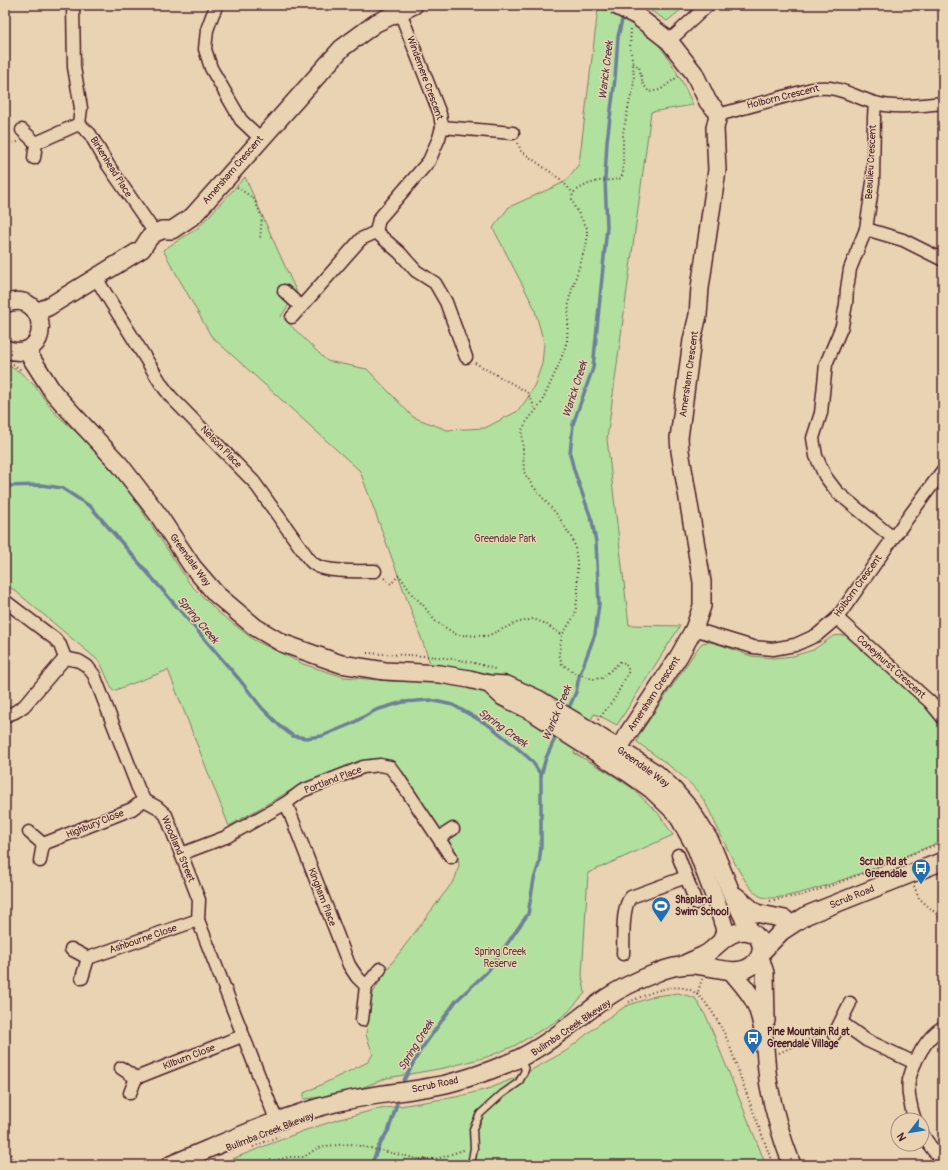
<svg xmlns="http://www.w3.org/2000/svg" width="948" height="1170" font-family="Pangolin,sans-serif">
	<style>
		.green { fill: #b2e09e; stroke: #7e8064 }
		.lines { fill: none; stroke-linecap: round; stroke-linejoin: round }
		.stream { stroke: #6c8199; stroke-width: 3.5 }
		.lane-casing { stroke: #4a1f2b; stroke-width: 9 }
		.street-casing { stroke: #4a1f2b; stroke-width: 15 }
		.secondary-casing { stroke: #4a1f2b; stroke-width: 20 }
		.path { stroke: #4a1f2b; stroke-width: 2; stroke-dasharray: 1 3; stroke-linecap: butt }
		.lane { stroke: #e9d3b2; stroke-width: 6 }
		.street { stroke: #e9d3b2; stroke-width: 12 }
		.secondary { stroke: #e9d3b2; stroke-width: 17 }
		.secondary-bridge-casing { stroke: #4a1f2b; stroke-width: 20; stroke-linecap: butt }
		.secondary-bridge { stroke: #e9d3b2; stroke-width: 17 }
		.labels { text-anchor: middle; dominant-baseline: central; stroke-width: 3; stroke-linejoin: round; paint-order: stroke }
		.street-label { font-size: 10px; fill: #4a1f2b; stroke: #e9d3b2 }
		.park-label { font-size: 10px; fill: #5a3c3c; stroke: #e9d3b2 }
		.poi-label { font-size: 10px; font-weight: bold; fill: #4a1f2b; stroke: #e9d3b2; text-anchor: start }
		.water-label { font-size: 11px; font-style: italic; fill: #523847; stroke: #e9d3b2 }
	</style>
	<rect width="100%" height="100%" fill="#e9d3b2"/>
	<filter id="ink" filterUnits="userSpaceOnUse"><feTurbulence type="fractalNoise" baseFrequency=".025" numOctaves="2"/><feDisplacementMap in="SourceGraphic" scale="8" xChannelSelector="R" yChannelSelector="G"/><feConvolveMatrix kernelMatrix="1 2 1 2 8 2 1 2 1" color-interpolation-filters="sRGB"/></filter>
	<g filter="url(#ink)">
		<!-- green -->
		<g class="green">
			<polygon points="642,5 687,5 667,21"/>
			<path d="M598,9c7,1 15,2 21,4 36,15 59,58 74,92l-42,7 -44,327 22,186 51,1 -63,99 -17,-9 -6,-2 -20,39 35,20 23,15 26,25 15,22 -85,38 -6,103 3,17 -17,19 -13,10 -41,24 -27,11 -43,11 -57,10 -26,10 -39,9 -18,2v-6l64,-31 5,-8 -7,-19 7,-42 12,-21 70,-93 4,-14 -2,-12 -52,-72 -12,-15 -18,-7 -18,4 -57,22 -71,41 -61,-156 -55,21 -13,-29 -87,-73 -8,-3v-222l15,8 14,13 20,27 36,33 37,43 63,96 28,28 36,28 49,24 41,13 46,4 46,1 -9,-28 -67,-183 -149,-135 -48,-86 35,-22 47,-51 52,116 -16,23 46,45 40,8 46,48 34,13 38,-2 33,-17 9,-12 8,-15 7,-20 2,-21 -10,-36 -41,-79 16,-21 56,-25 14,-18z"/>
			<path d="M845,635l75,65 23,28v113c-33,12 -153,65 -181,56 -20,-6 -47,-79 -59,-98 -13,-21 -46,-42 -66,-57l2,-7 59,-87 4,-5 8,-1 8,2 33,12 22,2 20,-2 20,-6 20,-14z"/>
			<polygon points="678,993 695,998 707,1018 766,1165 217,1165 303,1131 340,1119 374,1110 456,1097 491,1088 524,1074 566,1051 603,1021 626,1006 655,996"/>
		</g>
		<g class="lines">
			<!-- stream -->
			<g class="stream">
				<polyline points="5,486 41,485 62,488 91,507 239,679 262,708 281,727 293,736 306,738 322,736 351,724 376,710 403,702 430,700 453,705 490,726 515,746 532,761 541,775 541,846 539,864 534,879 528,914 488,971 456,1001 420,1051 404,1080 402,1087"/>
				<polyline points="567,712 576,692 579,677 595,634 599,604 596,542 592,521 574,470 570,454 573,424 593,368 607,227 605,179 607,141 615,79 618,37 622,20"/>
				<polyline points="541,775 546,758 557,734"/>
				<polyline points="371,1165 379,1146 389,1129 399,1097"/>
			</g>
			<!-- lane casing -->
			<g class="lane-casing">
				<polyline id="lane" points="471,1165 474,1148 473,1129 480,1114 502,1094 519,1082 525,1070 521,1059"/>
			</g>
			<!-- street casing -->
			<g class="street-casing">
				<g id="street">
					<polyline points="73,5 74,67 81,108 79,124 90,134 108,165 155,233"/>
					<polyline points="217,5 212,16 207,30 205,49 211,68 241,120 261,139"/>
					<polyline points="669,41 708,5"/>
					<polyline points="875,103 874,117 873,182 866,229 850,269 847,289 846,304 842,326 826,364 821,413 813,438 816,456 825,476 837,492 893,538"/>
					<path d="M718,115l94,-26c26,-5 39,7 63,14 21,6 46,2 68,0"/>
					<polyline points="442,127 513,133"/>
					<polyline points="22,130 36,143 34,158"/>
					<polyline points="36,143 79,124"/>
					<polyline points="866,229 903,240 943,260"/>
					<polyline points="376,232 400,253 416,271 435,283 446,302 466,357"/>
					<path d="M96,278l66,107 9,12 83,85 52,73c2,3 5,7 8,9 12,9 46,7 61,7"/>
					<polyline points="284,291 301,307 292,317"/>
					<polyline points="301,307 361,239 376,232 379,219 429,161 439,138 442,127 440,114 400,12"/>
					<polyline points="5,601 55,639 60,645 65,658 79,661 87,666 94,675 138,788 144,800 157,807 166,815 199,900 198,920 277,1122"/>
					<polyline points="837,618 930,702 943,718"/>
					<polyline points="694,629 753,647 773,649 795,645 817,635 837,618 893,538 943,470"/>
					<polyline points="5,716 15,712 24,706 65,658"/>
					<polyline points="286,803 349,965 357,977 366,986"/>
					<polyline points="29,832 43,844 40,861"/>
					<polyline points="439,838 453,829"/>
					<polyline points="43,844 132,809 144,800"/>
					<polyline points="181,854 226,837 286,803 302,791 363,767 380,765 390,767 397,776 451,857"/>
					<polyline points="678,855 696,903"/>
					<polyline points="71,949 88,958 82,978"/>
					<path d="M623,954c1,-14 -2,-47 8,-57l55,-20"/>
					<polyline points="88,958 198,920"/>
					<polyline points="362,1020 366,986 380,969"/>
					<polyline points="841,1022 866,1040 915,1063"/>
					<polyline points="834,1035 850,1003"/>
					<polyline points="121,1068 136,1078 130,1093"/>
					<polyline points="136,1078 242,1036"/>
					<path d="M915,1120c-4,-11 -8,-29 -6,-40 5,-19 17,-43 34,-53"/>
					<polyline points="922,1134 933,1150 943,1160"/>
				</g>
			</g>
			<!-- secondary casing -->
			<g class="secondary-casing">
				<g id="secondary">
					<path d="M5,304c44,-18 50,62 0,45"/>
					<polyline points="36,312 48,307 142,249 149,238 155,233 162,230 172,230 193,216 342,48 376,23 414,5"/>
					<polyline points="26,350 53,392 69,410 120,465 157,513 192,566 216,594 255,627 282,643 341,664 385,671 440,674 469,679 489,684 507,685 538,699 578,723 657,774 671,787 690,809 710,841 731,892 750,931"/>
					<polyline points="489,684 503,697 531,711 630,774 651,789 677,814 696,848 716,901 725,930 722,940"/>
					<polyline points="610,761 679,656 694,629 702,606 702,582 680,451 679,438 692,340 698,315 700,288 717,170 715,128 718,115 714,108 708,102 694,73 669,41 637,16"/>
					<polyline points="736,896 756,913 785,919"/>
					<polyline points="761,953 781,932 807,915 943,861"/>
					<polyline points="760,957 765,973 766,1021"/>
					<path d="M731,971c8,10 18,20 24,32 12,26 9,55 14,83 5,27 13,53 23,79"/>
					<path d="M170,1165c54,-22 108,-48 165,-62 36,-9 74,-11 111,-19 20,-5 41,-12 60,-20 39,-15 66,-42 100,-66 16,-11 32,-18 50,-25 11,-5 24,-8 36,-8 18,0 43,12 59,1 22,-15 6,-48 -24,-29 -8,5 -13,12 -21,17 -7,4 -16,7 -23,11"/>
				</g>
			</g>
			<!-- path -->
			<g class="path">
				<polyline points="633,63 639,67 643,84 649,92 660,90 680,75"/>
				<polyline points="518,143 521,151 560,179 573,193"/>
				<polyline points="5,145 18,142"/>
				<polyline points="237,187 254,199 262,217 260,239"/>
				<polyline points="475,363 527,392 532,401 535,410"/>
				<polyline points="13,364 22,371"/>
				<polyline points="384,578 391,584 399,575 412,594 423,605 435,621 457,635 487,636 516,623 533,619 544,623 562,635"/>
				<path d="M367,653c43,3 88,1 130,17"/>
				<path d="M598,720l17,-22 14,-27 -4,-8 -5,-1 -18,16 -9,1 -18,-6 -13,-9 -3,-10 3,-19 13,-20 3,-22 -1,-32 -3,-19 -15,-25 -27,-32 -8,-13 -2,-42 5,-9 14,-17 19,-42 7,-21 2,-42 18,-57v-14l-13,-22 -2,-7 1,-6c8,-6 16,-10 26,-12 8,-1 15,0 22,-3l2,-4v-41l7,-34 3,-8 1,-11 -1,-17 -3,-15 1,-20"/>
				<polyline points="914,886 919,898 943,920"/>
				<polyline points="770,901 802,895 830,886 943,842"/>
				<polyline points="697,995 702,979"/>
				<path d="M629,1002c17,-7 39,-19 59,-13 16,6 27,27 35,42 7,13 11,28 16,42 11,31 23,61 34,92"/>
				<polyline points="779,1053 823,1033"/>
				<polyline points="253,1147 279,1136"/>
				<polyline points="5,1148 10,1154 14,1165"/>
				<polyline points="420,1159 435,1159 443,1157 466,1149"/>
				<polyline points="251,1165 270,1162 289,1157 304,1157 316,1149 325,1146 351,1144 419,1159 426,1165"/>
			</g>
			<!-- lane -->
			<use href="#lane" class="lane"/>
			<!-- street -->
			<use href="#street" class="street"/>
			<!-- secondary -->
			<use href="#secondary" class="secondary"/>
			<!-- secondary-bridge casing -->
			<g class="secondary-bridge-casing">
				<polyline id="secondary-bridge" points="615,5 637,16"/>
			</g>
			<!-- secondary-bridge -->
			<use href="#secondary-bridge" class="secondary-bridge"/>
		</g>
	</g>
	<!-- icons -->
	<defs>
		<g id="bus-pin" transform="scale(1)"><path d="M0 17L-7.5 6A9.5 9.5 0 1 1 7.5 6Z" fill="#1f6fb2" stroke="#e9d3b2"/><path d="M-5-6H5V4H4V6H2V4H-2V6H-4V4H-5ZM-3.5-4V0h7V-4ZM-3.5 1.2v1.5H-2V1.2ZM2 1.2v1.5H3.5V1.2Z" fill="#fff"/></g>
		<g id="stadium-pin" transform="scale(1)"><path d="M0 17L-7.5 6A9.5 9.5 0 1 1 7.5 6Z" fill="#1f6fb2" stroke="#e9d3b2"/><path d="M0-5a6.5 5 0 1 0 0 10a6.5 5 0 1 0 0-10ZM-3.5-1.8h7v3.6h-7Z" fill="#fff"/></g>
	</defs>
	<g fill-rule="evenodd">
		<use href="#bus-pin" x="921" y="868"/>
		<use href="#stadium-pin" x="661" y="906"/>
		<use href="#bus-pin" x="753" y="1038"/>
	</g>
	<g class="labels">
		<!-- street labels -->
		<g class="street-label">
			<text transform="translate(425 78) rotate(70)">Windemere Crescent</text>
			<text transform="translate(783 97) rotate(-14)">Holborn Crescent</text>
			<text transform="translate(871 162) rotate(-87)">Beaulieu Crescent</text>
			<text transform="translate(111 167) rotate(58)">Birkenhead Place</text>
			<text transform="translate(233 170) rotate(-49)">Amersham Crescent</text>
			<text transform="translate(689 374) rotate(-82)">Amersham Crescent</text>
			<text transform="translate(221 447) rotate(46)">Nelson Place</text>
			<text transform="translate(190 560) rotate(54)">Greendale Way</text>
			<text transform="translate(858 586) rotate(-54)">Holborn Crescent</text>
			<text transform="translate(891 667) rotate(42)">Coneyhurst Crescent</text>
			<text transform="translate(654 694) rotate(-57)">Amersham Crescent</text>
			<text transform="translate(643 767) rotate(36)">Greendale Way</text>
			<text transform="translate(333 780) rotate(-21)">Portland Place</text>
			<text transform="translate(95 824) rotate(-22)">Highbury Close</text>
			<text transform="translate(178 849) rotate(67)">Woodland Street</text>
			<text transform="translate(322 897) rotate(69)">Kingham Place</text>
			<text transform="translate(852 897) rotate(-22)">Scrub Road</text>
			<text transform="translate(143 939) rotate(-19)">Ashbourne Close</text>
			<text transform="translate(571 1028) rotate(-34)">Bulimba Creek Bikeway</text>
			<text transform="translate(189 1057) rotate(-21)">Kilburn Close</text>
			<text transform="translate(435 1085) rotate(-12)">Scrub Road</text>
			<text transform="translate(270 1132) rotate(-21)">Bulimba Creek Bikeway</text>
		</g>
		<!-- park labels -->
		<g class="park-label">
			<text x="505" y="539">Greendale Park</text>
			<text x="500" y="952">Spring Creek<tspan x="500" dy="12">Reserve</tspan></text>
		</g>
		<!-- poi labels -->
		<g class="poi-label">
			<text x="907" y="862" text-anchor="end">Scrub Rd at<tspan x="907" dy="12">Greendale</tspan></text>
			<text x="675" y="900">Shapland<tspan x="675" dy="12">Swim School</tspan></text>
			<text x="767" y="1032">Pine Mountain Rd at<tspan x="767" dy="12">Greendale Village</tspan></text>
		</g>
		<!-- water labels -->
		<g class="water-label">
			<text transform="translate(606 70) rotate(-83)">Warick Creek</text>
			<text transform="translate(575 389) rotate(-72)">Warick Creek</text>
			<text transform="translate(198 620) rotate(50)">Spring Creek</text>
			<text transform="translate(557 713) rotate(-67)">Warick Creek</text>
			<text transform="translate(503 728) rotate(36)">Spring Creek</text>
			<text transform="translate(416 1045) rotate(-58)">Spring Creek</text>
		</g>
	</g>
	<!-- margin -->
	<rect width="948" height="1170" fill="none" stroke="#e9d3b2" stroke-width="20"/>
	<rect x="10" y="10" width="928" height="1150" fill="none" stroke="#4a1f2b" stroke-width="1.5" filter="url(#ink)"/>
	<!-- north arrow -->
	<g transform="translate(910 1132) rotate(239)"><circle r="19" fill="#e9d3b2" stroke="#a98b7c"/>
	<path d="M0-3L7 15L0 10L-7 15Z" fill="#1f6fb2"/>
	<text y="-6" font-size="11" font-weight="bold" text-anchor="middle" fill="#4a1f2b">N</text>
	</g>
</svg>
